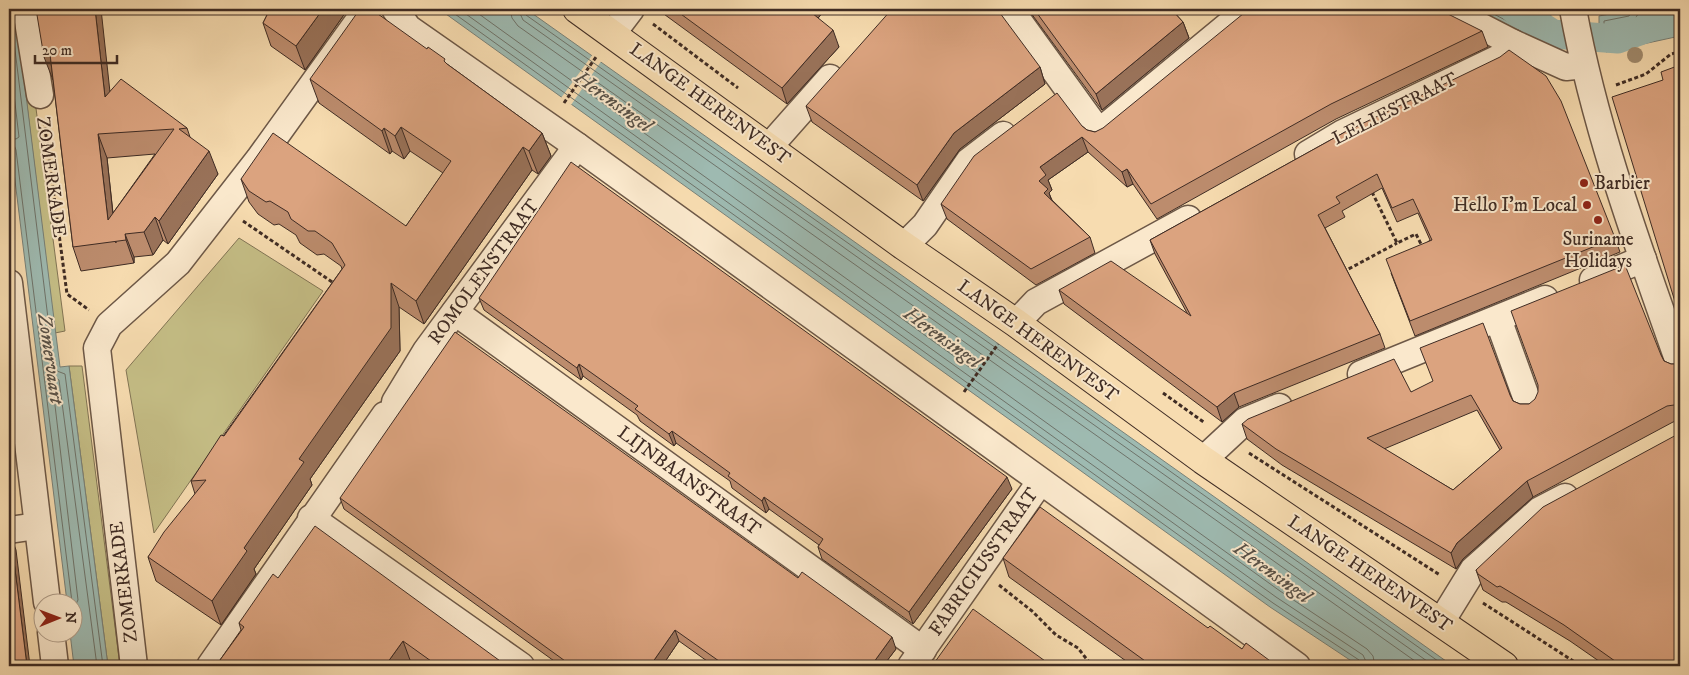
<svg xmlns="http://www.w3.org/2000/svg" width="1689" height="675" font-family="'IM FELL DW Pica',serif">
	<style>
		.green { fill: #c5be86; stroke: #827555 }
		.water { fill: #9ebab1; stroke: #788179 }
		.pier { fill: #f7dcb0 }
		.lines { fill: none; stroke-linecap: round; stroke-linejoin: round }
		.shore { stroke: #6e736a; stroke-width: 1 }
		.canal { stroke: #9ebab1; stroke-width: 29 }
		.minor-casing { stroke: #6d5847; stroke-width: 29 }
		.major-casing { stroke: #3f2c24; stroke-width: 30 }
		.path { stroke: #3f2c24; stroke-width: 3; stroke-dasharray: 4 2.5; stroke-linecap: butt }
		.minor { stroke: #fae8cc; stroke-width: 26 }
		.major { stroke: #f7dcb0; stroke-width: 28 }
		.tree { fill: #a18b6e }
		.wall { fill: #bc8c6d; stroke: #3f2c24; fill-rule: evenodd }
		.shaded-wall { fill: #997259; stroke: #3f2c24 }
		.building { fill: #dba37f; stroke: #3f2c24; fill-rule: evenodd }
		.poi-dot { fill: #8f2418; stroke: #fae8cc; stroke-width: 2 }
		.labels { text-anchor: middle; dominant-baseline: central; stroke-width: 4; stroke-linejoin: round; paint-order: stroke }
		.street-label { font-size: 19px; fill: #3f2c24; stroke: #fae8cc }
		.poi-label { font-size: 19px; fill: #3f2c24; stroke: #fae8cc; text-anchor: start }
		.water-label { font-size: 20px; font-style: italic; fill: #575047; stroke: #fae8cc }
	</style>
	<rect width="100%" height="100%" fill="#f7dcb0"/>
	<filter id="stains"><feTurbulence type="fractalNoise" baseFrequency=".004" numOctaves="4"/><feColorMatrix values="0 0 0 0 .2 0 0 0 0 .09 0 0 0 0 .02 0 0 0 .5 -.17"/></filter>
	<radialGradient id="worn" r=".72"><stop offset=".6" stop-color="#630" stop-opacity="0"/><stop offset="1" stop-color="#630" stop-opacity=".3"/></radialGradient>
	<!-- green -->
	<g class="green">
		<polygon points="25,89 34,93 65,331 55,333"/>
		<polygon points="239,238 323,291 154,533 126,370"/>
		<polygon points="69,366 82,366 120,666 108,666"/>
	</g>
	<!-- water -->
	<g class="water">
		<polygon points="9,9 14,9 18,31 60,367 69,366 108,666 74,666 70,633 72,632 72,602 67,602 9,132"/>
		<polygon points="439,9 526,9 1453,666 1359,666 1270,607"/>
		<polygon points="1473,9 1550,9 1552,27 1546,47"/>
		<polygon points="1637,9 1680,9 1680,36 1606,52 1599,41 1599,16"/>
	</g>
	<!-- pier -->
	<polygon class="pier" points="593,54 602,60 571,105 561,98"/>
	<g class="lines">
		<!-- shore -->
		<g class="shore">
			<polyline points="10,9 54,367 57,371 65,374 103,666"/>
			<polyline points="448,9 1273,603 1359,660 1361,666"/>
			<polyline points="459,9 1276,597 1363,655 1368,666"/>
			<polyline points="472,9 1280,591 1367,649 1373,656 1375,666"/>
			<polyline points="510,9 512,18 518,26 1422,666"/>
			<polyline points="518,9 523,20 1434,666"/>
			<polyline points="524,9 526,15 1445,666"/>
			<polyline points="1484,9 1542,39 1547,26 1546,9"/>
			<polyline points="1497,9 1538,30 1541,26 1540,9"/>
			<polyline points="1633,9 1629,16 1604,21 1604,38 1609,46 1680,31"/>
			<path d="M1639,9c-1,15 -17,15 -29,18l1,11 69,-13"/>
			<polyline points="1647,9 1644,21 1646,24 1680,17"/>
			<polyline points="9,52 19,137 16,139 9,138"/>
			<polyline points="9,144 14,145 16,150 72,602"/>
			<polyline points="72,612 78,600 52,380 54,377 59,380 97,666"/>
		</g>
		<!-- canal -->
		<polyline class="canal" points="1514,9 1553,34 1618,39 1680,16"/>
		<!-- minor casing -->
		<g class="minor-casing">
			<g id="minor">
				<polyline points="26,9 40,95"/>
				<polyline points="395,9 408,28 577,146 1297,666"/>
				<polyline points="1010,9 1099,132 1248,9"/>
				<polyline points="1447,9 1513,43 1566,67 1584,65"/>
				<path d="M1573,9c22,121 66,240 107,356"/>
				<polyline points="612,34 631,9"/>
				<polyline points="769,147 830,78"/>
				<polyline points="1308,154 1343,133 1499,58 1513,43"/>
				<polyline points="904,246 925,225 969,161 1003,135"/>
				<polyline points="1593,280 1643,259"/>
				<polyline points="9,283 47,602"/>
				<polyline points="455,312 923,650"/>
				<polyline points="1498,319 1529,405"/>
				<polyline points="1016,323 1036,302 1188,219"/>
				<polyline points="1361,374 1545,299"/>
				<polyline points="395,402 426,351 577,146"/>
				<polyline points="1203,460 1245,421 1279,407"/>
				<polyline points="311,518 521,666"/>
				<polyline points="9,530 37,526"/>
				<polyline points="1441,622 1473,570 1540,510 1565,497"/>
				<polyline points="51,632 55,666"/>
				<polyline points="134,666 97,348 109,325 178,263 259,159 367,9"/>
				<polyline points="210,666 385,415"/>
				<polyline points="911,666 1040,482"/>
			</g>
		</g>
		<!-- major casing -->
		<g class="major-casing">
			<polyline id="major" points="577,9 904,246 1016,323 1203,460 1504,666"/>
		</g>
		<!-- path -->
		<g class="path">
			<polyline points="653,24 738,88"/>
			<polyline points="1616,85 1646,74 1671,54 1680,52"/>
			<polyline points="564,103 596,57"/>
			<polyline points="44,121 67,294 89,310"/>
			<polyline points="1372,192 1397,243 1416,234 1422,246"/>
			<polyline points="243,221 335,284"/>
			<polyline points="1343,272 1397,243"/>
			<polyline points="964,392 998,344"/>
			<polyline points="1163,393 1205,423"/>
			<polyline points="1249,453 1440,575"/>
			<polyline points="999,585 1032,611 1056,635 1078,648 1092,666"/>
			<polyline points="1483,603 1581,666"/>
		</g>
		<!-- minor -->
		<use href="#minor" class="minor"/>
		<!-- major -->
		<use href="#major" class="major"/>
	</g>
	<!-- trees -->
	<circle class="tree" cx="1635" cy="55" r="8"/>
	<!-- wall -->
	<g class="wall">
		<polygon points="270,9 348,9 305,70 271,46 263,23"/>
		<polygon points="657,9 825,9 818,18 839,47 787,104"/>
		<polygon points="1028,9 1171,9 1183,22 1189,38 1102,110"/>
		<polygon points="1482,31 1488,47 1336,119 1157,219 1133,184 1127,187 1088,152 1048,180 1052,190 1049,193 1052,200 1090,237 1095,253 1036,285 947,219 941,204 1082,126 1087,130 1095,132"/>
		<polygon points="447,64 542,133 551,156 538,174 532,170 424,324 399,307 400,351 310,479 312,485 254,569 256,574 221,625 156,581 148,557 195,494 191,481 342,269 341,266 324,254 317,255 300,243 296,235 279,224 274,225 258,214 249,202 241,179 406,226 443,173 410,151 404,159 392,151 390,154 319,103 310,79"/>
		<polygon points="1040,67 1045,84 960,149 923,201 812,122 806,106"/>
		<path d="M53,80l57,11 77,37 3,9 28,37 -50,70 -5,-4 -10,15 -19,2v6l-53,8 -8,-24zM155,154l-42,59 -6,-55z"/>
		<polygon points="1345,132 1615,238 1620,252 1415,336 1391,273 1430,240 1418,213 1397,222 1382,188 1342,211 1345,217 1325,228 1380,334 1385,348 1239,407 1222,422 1064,304 1059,290 1187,313 1155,254 1150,240"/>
		<polygon points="479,298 1012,489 913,624 822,559 818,547 819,545 769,509 766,513 732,488 730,481 676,443 674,446 640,421 637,415 583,376 581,380 484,310"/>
		<path d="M1661,355l3,6 7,3h8l1,-1v57l-7,2 -140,75 -70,62 -7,10 -174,-104 -35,-26 -5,-15 169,-32 99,3 3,6 7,3h9zM1477,410l23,40 -47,40 -69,-41z"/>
		<polygon points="9,488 11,509 9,510"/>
		<polygon points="340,498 896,649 883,666 714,666 679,641 662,666 561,666 344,509"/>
		<polygon points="1003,558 1208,628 1242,649 1277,666 1133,666 1009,577"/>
		<polygon points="1476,570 1680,666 1606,666 1570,641 1506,602 1502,602 1483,590"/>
		<polygon points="278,578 507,666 419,666 410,660 405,666 222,666 220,660 241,630 239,623"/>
	</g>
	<!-- shaded-wall -->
	<g class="shaded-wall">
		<polygon points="95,9 101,9 113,120 105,97"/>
		<polygon points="323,9 348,9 305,70 296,46"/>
		<polygon points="807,9 825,9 813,25"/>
		<polygon points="1183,22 1189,38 1102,110 1096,94"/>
		<polygon points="833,30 839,47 787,104 782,88"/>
		<polygon points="50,54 53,80 44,57"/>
		<polygon points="1040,67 1045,84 960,149 923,201 917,185 954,133"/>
		<polygon points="401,127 410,151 404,159 395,136"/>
		<polygon points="384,128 392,151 390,154 382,131"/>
		<polygon points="542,133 551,156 538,174 529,151"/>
		<polygon points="98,134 107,158 116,243 108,220"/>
		<polygon points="1082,137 1088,152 1048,180 1052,190 1049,193 1053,205 1049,208 1039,181 1040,167"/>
		<polygon points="523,147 532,170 424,324 416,301"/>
		<polygon points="209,151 218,174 168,244 159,221"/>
		<polygon points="1127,169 1133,184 1127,187 1122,172"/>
		<polygon points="155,217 163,240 153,255 144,232"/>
		<polygon points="125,234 134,257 134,263 126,240"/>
		<polygon points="391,283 399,307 400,351 310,479 312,485 254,569 256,574 221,625 212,601 244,548 299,459"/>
		<polygon points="579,364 583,376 581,380 577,368"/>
		<polygon points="1234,393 1239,407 1222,422 1217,407"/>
		<polygon points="672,431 676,443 674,446 669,434"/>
		<polygon points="1007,477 1012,489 913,624 909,612"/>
		<polygon points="1527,481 1533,497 1463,559 1456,569 1451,553 1457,543"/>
		<polygon points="9,488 11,509 9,503"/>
		<polygon points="764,497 769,509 766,513 762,501"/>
		<polygon points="11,537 16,550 30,666 27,666"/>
		<polygon points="675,630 679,641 662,666 650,666"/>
		<polygon points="892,637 896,649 883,666 871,666"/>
		<polygon points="403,641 410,660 405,666 385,666"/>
	</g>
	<!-- building -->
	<g class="building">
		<path d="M36,9h59l10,88 16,-18 66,49 -8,1 30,22 -50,70 -4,-4 -11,15 -19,2 1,6 -53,7 -23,-193 -6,3zM174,129l-66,91 -10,-86z"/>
		<polygon points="270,9 323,9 296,46 263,23"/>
		<polygon points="360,9 371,9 427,49 428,47 445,59 444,61 447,64 542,133 529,151 523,147 416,301 391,283 391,328 299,459 304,462 244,548 247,551 212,601 148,557 164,532 206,480 191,481 221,435 224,436 345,265 332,243 315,231 308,231 291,219 288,212 270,201 266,202 249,191 241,179 273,133 406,226 451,161 401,127 395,136 384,128 382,131 310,79"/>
		<polygon points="674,9 807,9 833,30 782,88"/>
		<polygon points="892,9 997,9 1040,67 954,133 917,185 806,106"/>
		<polygon points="1034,9 1171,9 1183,22 1096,94"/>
		<polygon points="1249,9 1438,9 1482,31 1331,104 1151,204 1127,169 1122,172 1082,137 1040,167 1046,175 1039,181 1048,189 1044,193 1090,237 1031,269 941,204 974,156 1057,93 1082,126 1087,130 1095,132 1103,128"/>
		<polygon points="1509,50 1546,76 1561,101 1615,238 1410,321 1386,259 1432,240 1413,199 1392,208 1377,174 1336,197 1340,203 1318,215 1380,334 1234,393 1217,407 1059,290 1111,261 1191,316 1150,240 1345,132 1500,57"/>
		<polygon points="1680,65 1680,318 1612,97 1663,80 1661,72"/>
		<polygon points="571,162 1007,477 909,612 818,547 823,539 764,497 762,501 728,476 730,473 672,431 669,434 635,409 638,406 579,364 577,368 479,298"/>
		<path d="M1625,265l36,90 3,6 7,3h8l1,-1v43l-6,-1 -7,1 -140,75 -70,62 -6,10 -175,-104 -34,-25 6,-5 146,-60 17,33 22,-11 -13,-33 63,-25 27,72 3,6 7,3h9l6,-5 3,-7v-7l-27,-74zM1471,395l31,53 -49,42 -86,-52z"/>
		<polygon points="455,332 798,578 802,572 892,637 871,666 726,666 675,630 650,666 572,666 340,498"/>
		<polygon points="1680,433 1680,666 1622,666 1564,625 1500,586 1497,587 1478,574 1476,570 1543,507"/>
		<polygon points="1040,507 1208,628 1210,626 1242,649 1246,643 1277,666 1152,666 1003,558"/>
		<polygon points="315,526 507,666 438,666 403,641 385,666 229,666 220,660 244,627 239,623 273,574 278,578"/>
		<polygon points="9,537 11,537 27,666 9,666"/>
		<polygon points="973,609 1052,666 932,666"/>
	</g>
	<!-- markers -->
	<g class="poi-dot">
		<circle cx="1584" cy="183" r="5"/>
		<circle cx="1587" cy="205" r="5"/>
		<circle cx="1598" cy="220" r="5"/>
	</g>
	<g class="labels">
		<!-- street labels -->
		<g class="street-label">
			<text transform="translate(710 104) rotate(36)">LANGE HERENVEST</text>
			<text transform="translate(1395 109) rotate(-27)">LELIESTRAAT</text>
			<text transform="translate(51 177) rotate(82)">ZOMERKADE</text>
			<text transform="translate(484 272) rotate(-54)">ROMOLENSTRAAT</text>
			<text transform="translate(1038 341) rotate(36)">LANGE HERENVEST</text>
			<text transform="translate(689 481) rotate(36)">LIJNBAANSTRAAT</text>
			<text transform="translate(984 562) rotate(-55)">FABRICIUSSTRAAT</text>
			<text transform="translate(1370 574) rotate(34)">LANGE HERENVEST</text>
			<text transform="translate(124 582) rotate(-97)">ZOMERKADE</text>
		</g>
		<!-- poi labels -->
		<g class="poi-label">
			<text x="1594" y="183">Barbier</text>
			<text x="1577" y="205" text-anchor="end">Hello I'm Local</text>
			<text x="1598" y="239" text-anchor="middle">Suriname<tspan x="1598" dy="22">Holidays</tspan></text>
		</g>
		<!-- water labels -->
		<g class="water-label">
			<text transform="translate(613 102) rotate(36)">Herensingel</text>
			<text transform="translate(942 338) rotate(36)">Herensingel</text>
			<text transform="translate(50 359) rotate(82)">Zomervaart</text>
			<text transform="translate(1272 573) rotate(36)">Herensingel</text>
		</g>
	</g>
	<!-- margin -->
	<rect width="1689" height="675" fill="none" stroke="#f7dcb0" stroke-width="30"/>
	<rect x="10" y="10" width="1669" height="655" fill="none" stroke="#3f2c24" stroke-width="2.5"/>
	<rect x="15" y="15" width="1659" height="645" fill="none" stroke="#3f2c24"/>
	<!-- north arrow -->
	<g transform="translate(58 618) rotate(89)"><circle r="24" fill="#fae8cc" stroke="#af9d89"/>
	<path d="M0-4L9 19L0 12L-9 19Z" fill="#8f2418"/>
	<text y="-8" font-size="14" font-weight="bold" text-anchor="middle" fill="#3f2c24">N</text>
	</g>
	<!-- scale -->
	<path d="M35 55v8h82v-8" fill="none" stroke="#3f2c24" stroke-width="2.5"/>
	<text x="42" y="55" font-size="15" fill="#3f2c24" stroke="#fae8cc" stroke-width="4" paint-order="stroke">20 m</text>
	<rect width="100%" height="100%" filter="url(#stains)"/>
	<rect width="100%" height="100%" fill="url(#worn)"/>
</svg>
